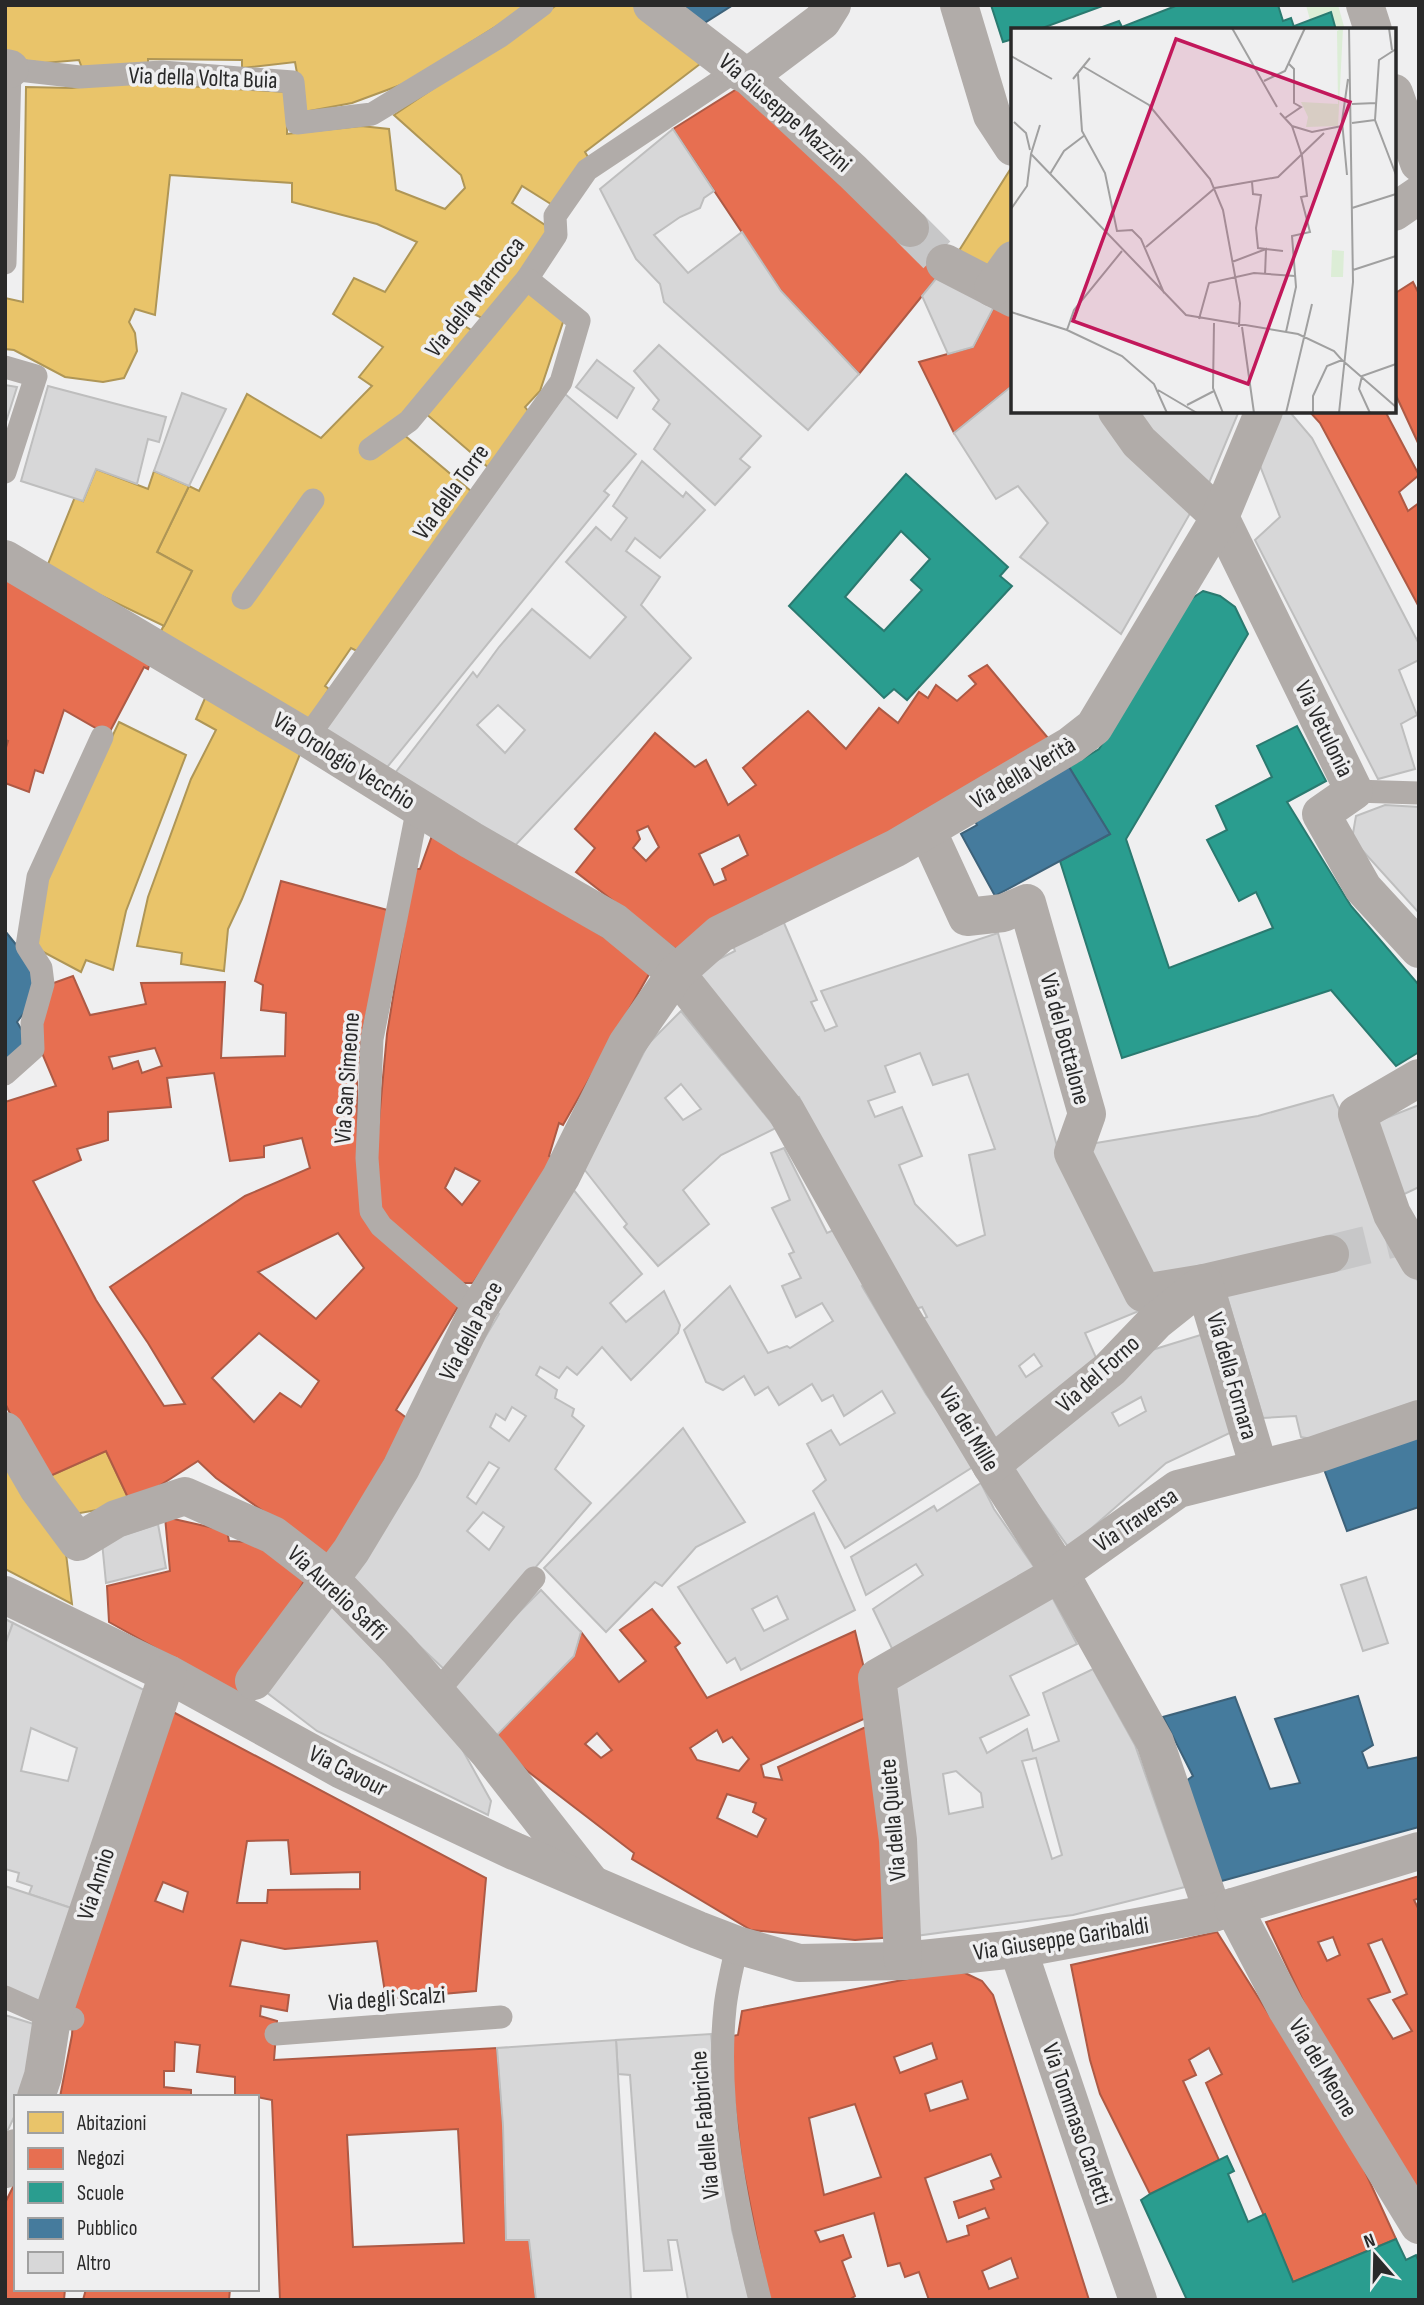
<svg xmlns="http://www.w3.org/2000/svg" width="1424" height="2305" font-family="'Sofia Sans Condensed',sans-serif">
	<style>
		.green { fill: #dcedd6 }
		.homes { fill: #e9c46a; stroke: #af9656; stroke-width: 2 }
		.shops { fill: #e76f51; stroke: #ae5a45; stroke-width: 2; fill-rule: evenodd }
		.schools { fill: #2a9d8f; stroke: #2a7a70; stroke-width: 2; fill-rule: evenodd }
		.public { fill: #457b9d; stroke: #3d627a; stroke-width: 2 }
		.building { fill: #d7d7d8; stroke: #bebebe; stroke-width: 2; fill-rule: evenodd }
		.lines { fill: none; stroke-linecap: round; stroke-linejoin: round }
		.street-tunnel { stroke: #c7c7c8; stroke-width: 38; stroke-dasharray: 38 19; stroke-linecap: butt }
		.lane { stroke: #b1aca9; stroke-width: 23 }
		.street { stroke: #b1aca9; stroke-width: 38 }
		.labels { text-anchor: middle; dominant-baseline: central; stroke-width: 7; stroke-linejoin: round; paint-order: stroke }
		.street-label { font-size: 24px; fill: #292929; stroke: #efeff0 }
		.inset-road { fill: none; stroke: #a0a0a0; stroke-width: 2 }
		.view { fill: #c2185b; fill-opacity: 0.15; stroke: #c2185b; stroke-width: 3.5 }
		.inset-edge { fill: none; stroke: #292929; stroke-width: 3.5 }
	</style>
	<rect width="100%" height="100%" fill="#efeff0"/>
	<!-- green -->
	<polygon class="green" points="1306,5 1338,5 1345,30 1336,30 1330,12 1310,20"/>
	<!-- homes -->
	<g class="homes">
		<polygon points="5,5 530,5 406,83 352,103 304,112 295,62 242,68 242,60 148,59 148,65 82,68 79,60 44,63 5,58"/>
		<polygon points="557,5 636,5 700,64 585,152 588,157 554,206 522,186 512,203 551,229 486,320 466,310 458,322 473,331 403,434 472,492 357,651 351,648 325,686 329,689 308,722 160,633 192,571 157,552 189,486 199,491 247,394 321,438 372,386 359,377 383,347 333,314 354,278 385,292 417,242 377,224 292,202 292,183 170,175 155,315 135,309 129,322 135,333 137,351 124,378 103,382 65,377 14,350 5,349 5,298 23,302 26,87 72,88 119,82 287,92 287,134 361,126 389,129 396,190 445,209 465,188 461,175 394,115"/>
		<polygon points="1013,165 1013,246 992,276 955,257"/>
		<polygon points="528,291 564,319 540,391 525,407 529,412 490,469 425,413"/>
		<polygon points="96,469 148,489 154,471 189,486 157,552 192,571 164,626 46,569 75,497 83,501"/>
		<polygon points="206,696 302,749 242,899 228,929 224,971 181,964 182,953 137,946 148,897 191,779 216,730 196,719"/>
		<polygon points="119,722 186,755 126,911 113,970 86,960 81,972 32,946 46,877"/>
		<polygon points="106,1451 131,1504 69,1515 41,1480"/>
		<polygon points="5,1454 65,1545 72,1604 5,1569"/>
	</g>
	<!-- shops -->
	<g class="shops">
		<polygon points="748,82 943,270 859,374 781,291 673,129"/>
		<polygon points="1413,282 1419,294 1419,445 1394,391 1394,294"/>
		<polygon points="999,297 1013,309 1013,385 954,433 919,362 973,347"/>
		<polygon points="1309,411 1385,411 1419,475 1399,492 1408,511 1419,503 1419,607 1320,423"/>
		<polygon points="5,572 152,656 148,669 144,667 108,735 64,710 43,773 35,770 29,792 5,783 5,751 8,741 5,740"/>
		<path d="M987,665l61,73 -5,16 -361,200 -106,-82 19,-24 -20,-19 80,-96 40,34 11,-7 22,45 28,-20 -13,-17 65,-57 38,38 33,-41 19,15 21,-31 9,6 8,-13 21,16 19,-17 -7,-8zM648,826l11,21 -13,14 -13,-13 7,-9 -3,-8zM739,835l9,20 -26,14 4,11 -12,5 -15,-31z"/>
		<path d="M433,833l184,112 35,24 -89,156 -4,-2 -10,33 10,4 -86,123h-15l-80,-70 -5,-27 14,-152 27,-165h6zM455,1168l25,13 -18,24 -17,-17z"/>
		<path d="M281,881l110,30 -27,114 -7,49 1,72 8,71 93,88 -63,105 12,9 -78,139 -114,-80 -18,-17 -67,43 -25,-53 -65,29 -36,-77v-301l51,-16 -20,-47 12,-54 25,-9 17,39 56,-11 -5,-21 84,-1 -4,76 64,-2 1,-43 -25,-3 2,-25 -8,-4zM155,1048l7,18 -20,7 -4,-12 -25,8 -4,-12zM214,1073l16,88 34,-4v-11l38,-8 8,30 -65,28 -135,91 38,56 37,61 -21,2 -68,-106 -63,-119 48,-21 -4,-11 31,-9v-28l63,-5 -4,-29zM338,1233l26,35 -48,51 -58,-47zM259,1333l60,48 -18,26 -21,-14 -26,29 -42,-44z"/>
		<polygon points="165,1517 227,1531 229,1541 270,1543 306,1578 238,1694 109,1622 107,1586 170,1571"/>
		<path d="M652,1609l28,34 -5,4 32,51 148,-67 20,83 -114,51 3,12 18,3 -4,-13 90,-41 26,211 -39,3 -104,-10 -119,-71 2,-6 -108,-83 -32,-32 80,-82 7,-24 38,50 27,-21 -26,-31zM717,1730l6,12 9,-5 17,22 -10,12 -42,-11 -7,-12zM597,1733l15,17 -11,8 -16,-14zM727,1794l29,9 -3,9 13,7 -9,18 -40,-19z"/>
		<path d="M173,1712l313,166 -10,113 -90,8 -9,-58 -92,8 -44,-9 -11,46 59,9 -2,16 -26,-5 -1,10 17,5 -3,39 223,-12 6,78 3,114h23l7,60h-256l-8,-200 -15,-3h-22v-20l-38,-5 3,-27 -25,-3 -1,29h-10v16l27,3v7h-131l12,-62 4,-63zM288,1840l3,34 69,-2v17l-92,1 -1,13h-30l10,-62zM163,1882l25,10 -5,20 -28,-11zM458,2129l6,114 -111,4 -6,-112z"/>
		<path d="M1419,1876v22l-5,2 5,10v288l-107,-178 -46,-98zM1333,1937l7,18 -13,6 -9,-19zM1382,1939l25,55 -14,6 19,31 -19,8 -25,-40 22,-7 -22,-48z"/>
		<polygon points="1217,1932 1357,2154 1396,2239 1293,2282 1206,2083 1222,2074 1209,2048 1189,2060 1196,2075 1183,2081 1219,2160 1150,2194 1100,2094 1090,2060 1071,1965"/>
		<path d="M949,1971l16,2 17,8 11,14 96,305h-160l-10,-28 -14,5 -5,-14 -12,3 -14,-53 -59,18 5,11 23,-7 8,22 -9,4 13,35 -6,4h-80l-27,-136 -13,-107 3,-21 6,-1 4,-24zM932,2043l5,16 -37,14 -6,-16zM962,2081l6,18 -38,12 -5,-17zM855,2104l26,73 -57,18 -15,-77zM991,2154l10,23 -10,4 3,8 -40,13 5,16 26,-10 4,10 -22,8 2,9 -22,7 -22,-64zM1011,2258l7,20 -29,11 -7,-18z"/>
		<polygon points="16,2181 16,2289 65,2289 64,2300 67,2300 5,2300 5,2203"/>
		<polygon points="86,2289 230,2289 229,2300 83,2300"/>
	</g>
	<!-- schools -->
	<g class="schools">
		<polygon points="991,5 1105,5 1037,30 1013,30 1013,39 1003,42"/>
		<polygon points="1178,5 1278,5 1283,21 1291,18 1295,30 1094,30 1119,21 1122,27"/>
		<polygon points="1331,12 1336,30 1295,30 1294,26"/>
		<path d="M906,474l102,93 -8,9 12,10 -105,114 -13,-11 -10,9 -95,-92zM901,531l29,28 -19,21 11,10 -38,41 -39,-34z"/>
		<polygon points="1203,591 1220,596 1235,607 1248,634 1126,839 1169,968 1273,928 1256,892 1239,901 1207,840 1227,830 1216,806 1272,777 1257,746 1297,726 1326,781 1287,802 1351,906 1419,985 1419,1052 1396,1066 1331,990 1122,1058 1060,861 1110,834 1069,767 1099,749 1191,599"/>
		<polygon points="1227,2156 1234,2171 1228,2174 1248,2222 1265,2214 1293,2282 1396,2239 1406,2260 1416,2255 1419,2262 1419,2300 1187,2300 1141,2200 1150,2194"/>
	</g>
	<!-- public -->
	<g class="public">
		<polygon points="684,5 733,5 698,27"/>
		<polygon points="1069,767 1110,834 995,896 961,834 977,825 972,814"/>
		<polygon points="5,931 31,963 37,996 17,1022 29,1042 5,1063"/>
		<polygon points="1419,1435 1419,1507 1347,1531 1322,1464"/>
		<polygon points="1358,1696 1373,1745 1362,1752 1368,1768 1419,1757 1419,1827 1218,1882 1186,1781 1193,1776 1163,1717 1235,1697 1270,1789 1300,1783 1275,1719"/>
	</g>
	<!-- building -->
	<g class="building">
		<polygon points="673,129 714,191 704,198 700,208 680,217 654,235 688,273 742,232 781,291 859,374 808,430 664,302 660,284 636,259 600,189"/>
		<polygon points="943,270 999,297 973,347 948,354 922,296"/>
		<polygon points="659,345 761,436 740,459 750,467 715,505 654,449 670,424 653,409 659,400 634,371"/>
		<polygon points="597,360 634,388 617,418 576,387"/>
		<polygon points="5,385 17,387 5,425"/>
		<polygon points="1013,385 1013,411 1102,411 1192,510 1121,634 1020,557 1048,523 1018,486 996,499 954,433"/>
		<polygon points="48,386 166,417 159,442 148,439 137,484 96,469 83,501 21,481"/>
		<polygon points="182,393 226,409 189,486 154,471"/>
		<polygon points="565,394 636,454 604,491 609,495 384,771 320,730"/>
		<polygon points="1131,411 1239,411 1206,490"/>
		<polygon points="1279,411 1289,411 1312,438 1419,644 1419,660 1399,670 1417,715 1401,724 1415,769 1378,779 1255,540 1280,517 1257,458"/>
		<path d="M642,461l41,36 3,-5 19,18 -45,48 -25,-20 -9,13 34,26 -19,28 50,53 -182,194 -117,-75 81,-105 4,5 22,-30 33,-38 58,49 36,-41 -60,-55 30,-35 15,13 16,-22 -14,-12zM498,705l27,25 -20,23 -28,-28z"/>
		<polygon points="1385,805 1419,807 1419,913 1352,839 1356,816"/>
		<path d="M781,916l36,84 -6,2 14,29 12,-5 -16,-35 177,-58 59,213 82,165 -54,22 16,36 -102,82 -81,-130 9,-4 -5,-10 -10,3 -68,-110 -45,-103 -5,2 -104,-125 45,-23 -5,-14zM920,1053l13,32 35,-11 27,75 -26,6 16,80 -28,11 -42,-42 -16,-39 23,-9 -20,-49 -27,10 -7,-16 27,-9 -10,-26zM1034,1354l8,12 -16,11 -7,-11z"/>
		<path d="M681,1011l95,117 -55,27 -38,35 26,34 -51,42 -34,-39 3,-3 -43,-55 64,-125zM681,1084l20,25 -18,11 -18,-22z"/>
		<polygon points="1333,1095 1390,1227 1419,1283 1419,1405 1322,1441 1301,1437 1296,1416 1263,1418 1225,1290 1152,1278 1084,1145 1258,1116"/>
		<polygon points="1419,1105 1419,1187 1396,1198 1368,1125"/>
		<polygon points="784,1148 827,1233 843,1226 874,1277 862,1286 926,1394 976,1465 845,1548 813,1491 826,1480 807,1444 831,1430 840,1445 895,1413 882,1391 844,1416 833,1395 822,1401 812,1384 779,1405 768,1387 755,1395 744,1376 723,1390 706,1382 684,1330 730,1286 768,1353 787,1346 790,1348 833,1321 822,1303 796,1317 782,1286 801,1278 789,1254 794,1252 772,1208 790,1200 771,1153"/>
		<path d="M572,1188l70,86 -32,29 16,19 38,-31 16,34 -2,8 -47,47 -29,-33 -25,28 -10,-8 -8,11 -19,-11 -4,8 21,15 -2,8 19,11 -2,7 12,10 -29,43 36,34 -145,168 -103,-97 156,-260 -9,-8zM512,1407l14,9 -17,25 -19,-14 6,-13 9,6zM489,1462l10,6 -23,36 -9,-7zM483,1512l21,15 -15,23 -22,-19z"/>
		<path d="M1207,1333l27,98 -68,32 -97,85 -61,-84 131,-110zM1141,1397l5,14 -27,15 -7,-13z"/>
		<polygon points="683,1428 745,1522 696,1547 662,1586 655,1582 606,1632 544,1568"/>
		<polygon points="981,1483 994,1509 1041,1577 898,1661 873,1609 923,1575 916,1564 866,1595 851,1557 934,1506 937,1511"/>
		<path d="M814,1513l41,97 -114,60 -6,-12 -8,5 -49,-76zM777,1596l11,23 -24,12 -12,-22z"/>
		<polygon points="158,1524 166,1568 106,1583 102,1542"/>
		<polygon points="1366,1577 1388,1643 1363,1651 1341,1585"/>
		<polygon points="541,1590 581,1632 574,1656 494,1738 448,1684"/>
		<path d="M1050,1593l27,51 -67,32 19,39 -49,23 7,15 40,-24 6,22 26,-10 -16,-48 50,-24 42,76 50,142 -112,28 -158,21 -26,-228 9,-34zM1036,1758l26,97 -10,4 -30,-98zM956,1771l25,22 2,14 -34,7 -6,-40z"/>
		<polygon points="337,1596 442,1713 491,1801 488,1815 317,1731 257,1685"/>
		<polygon points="5,1619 13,1623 5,1645"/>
		<path d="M13,1623l133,68 -72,218 -45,-15 3,-8 -15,-5 2,-8 -14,-4v-224zM31,1728l46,20 -9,33 -47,-10z"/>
		<polygon points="5,1886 74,1909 43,2004 5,1988"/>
		<polygon points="5,2015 40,2026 22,2097 16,2097 16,2113 5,2136"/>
		<polygon points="711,2034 732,2230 750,2300 688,2300 677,2240 668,2240 672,2270 644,2271 630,2075 618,2074 616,2040"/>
		<polygon points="616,2040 631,2300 536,2300 529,2240 506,2240 503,2126 497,2048"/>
	</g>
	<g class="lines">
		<!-- street-tunnel -->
		<g class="street-tunnel">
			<polyline points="910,228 945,263"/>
			<polyline points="1330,1254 1395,1238"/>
		</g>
		<!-- lane -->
		<g class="lane">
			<polyline points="5,263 10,69 80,77 162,72 293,82 297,123 372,114 499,37 542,5"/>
			<polyline points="5,367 36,376 5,472"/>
			<polyline points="370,449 409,421 527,279 556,235 555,216 587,170 737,70"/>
			<polyline points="243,598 313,500"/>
			<polyline points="307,738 561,382 579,321 527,279"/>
			<polyline points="1354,791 1419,793"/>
			<polyline points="418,807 372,1039 367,1158 371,1211 381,1226 478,1310"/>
			<polyline points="5,1074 33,1049 32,1023 43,984 41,968 27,946 38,877 102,737"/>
			<polyline points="437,1692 534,1578"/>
			<path d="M737,1945c-4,21 -10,42 -12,63 -10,94 12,201 35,292"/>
			<polyline points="5,1997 52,2018 73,2019"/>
			<polyline points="276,2034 501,2017"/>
		</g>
		<!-- street -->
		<g class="street">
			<polyline points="652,5 737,70 749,76 853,172 910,228"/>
			<polyline points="959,5 992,115 1013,147"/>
			<polyline points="1365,5 1373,30"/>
			<polyline points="5,68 10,69"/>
			<polyline points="749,76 822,21 832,5"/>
			<polyline points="1394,93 1419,163"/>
			<polyline points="1394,212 1419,195"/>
			<polyline points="945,263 1013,298"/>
			<polyline points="993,288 1013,260"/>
			<polyline points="1117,411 1139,442 1220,517 1354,791 1321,814 1363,888 1419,949"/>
			<polyline points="5,559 307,738 471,840 614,922 676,973 786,1111 900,1314 991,1465 1060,1573 1155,1742 1213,1913"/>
			<polyline points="927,830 967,917 1003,913 1027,903 1087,1114 1073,1153 1143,1293 1204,1283 1330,1254"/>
			<polyline points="1419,1078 1357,1114 1392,1214 1419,1261"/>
			<polyline points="5,1431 38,1488 78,1542 116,1519 185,1496 273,1535 330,1579 398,1649 489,1753 590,1882"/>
			<polyline points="991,1465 1110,1369 1155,1322 1204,1283 1259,1468"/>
			<polyline points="5,1595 168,1674 342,1770 514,1851 698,1930 737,1945 799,1963 903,1961 1018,1949 1213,1913 1419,1851"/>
			<polyline points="254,1681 351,1551 401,1468 478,1310 561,1177 627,1044 676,973 720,934 896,848 1071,745 1094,727 1220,517 1264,411"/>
			<polyline points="1233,1907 1286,2008 1419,2225"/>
			<polyline points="1018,1949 1096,2181 1138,2300"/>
			<polyline points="903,1961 898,1840 877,1678 1060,1573 1178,1489 1314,1455 1419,1419"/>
			<polyline points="36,2097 43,2076 52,2018 168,1674"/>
			<polyline points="5,2169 16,2148"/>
		</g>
	</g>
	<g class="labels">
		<!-- street labels -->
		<g class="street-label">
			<text transform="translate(203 78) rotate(2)">Via della Volta Buia</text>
			<text transform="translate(785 113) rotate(41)">Via Giuseppe Mazzini</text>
			<text transform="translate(475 297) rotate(-52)">Via della Marrocca</text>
			<text transform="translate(451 492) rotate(-54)">Via della Torre</text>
			<text transform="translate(1324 729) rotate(64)">Via Vetulonia</text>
			<text transform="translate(344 761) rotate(32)">Via Orologio Vecchio</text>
			<text transform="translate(1023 773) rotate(-31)">Via della Verità</text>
			<text transform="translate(1065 1039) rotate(75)">Via del Bottalone</text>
			<text transform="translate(347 1078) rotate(-86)">Via San Simeone</text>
			<text transform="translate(471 1331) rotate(-62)">Via della Pace</text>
			<text transform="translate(1098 1374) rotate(-42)">Via del Forno</text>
			<text transform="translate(1232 1376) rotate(74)">Via della Fornara</text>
			<text transform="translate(969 1429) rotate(59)">Via dei Mille</text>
			<text transform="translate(1136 1520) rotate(-34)">Via Traversa</text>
			<text transform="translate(337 1593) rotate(43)">Via Aurelio Saffi</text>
			<text transform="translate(348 1771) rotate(27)">Via Cavour</text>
			<text transform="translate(893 1820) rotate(-95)">Via della Quiete</text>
			<text transform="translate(96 1884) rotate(-72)">Via Annio</text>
			<text transform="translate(1061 1939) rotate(-9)">Via Giuseppe Garibaldi</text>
			<text transform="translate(387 1999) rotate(-4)">Via degli Scalzi</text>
			<text transform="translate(1323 2068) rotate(59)">Via del Meone</text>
			<text transform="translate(1077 2124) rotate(71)">Via Tommaso Carletti</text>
			<text transform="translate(705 2125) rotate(-95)">Via delle Fabbriche</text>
		</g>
	</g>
	<!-- overview -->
	<g transform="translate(1011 28)">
		<rect width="385" height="385" fill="#efeff0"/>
		<path d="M332,0l-5,98 -32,1 2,-10 -7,-15 37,2 -1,-73zM321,222l12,1 -1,26h-12z" fill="#dcedd6"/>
		<path class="inset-road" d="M221,0l45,79M378,0l3,22M385,21l-17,11 -4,60 21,55M0,28l41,23M73,39l65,38 61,74 13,31 17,93 -1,24M67,46l4,57 23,42 12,58 15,-1 9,9 23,54M62,51l17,-21M253,53l21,-10 20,-43M341,76l24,-1M269,85l12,13 20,6 30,-6M274,90l16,-11 -7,-4v-34l-5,-5M3,94l12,11 4,17M341,95l23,-3M20,126l155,161 112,19 36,17 8,9 -15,6 -14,30v17M39,146l14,-23 21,-16M336,147l-5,-54 6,-42M241,154l1,12 8,1 -5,33 2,20 25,3M341,180l44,-14M0,181l16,-23 4,-32 9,-29M135,219l69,-59 63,-11 46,-44M221,234l34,-13 -1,26M342,242l43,-14M0,284l56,18 55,26 32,28 13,29M188,291l10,-36 45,-10 41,3M203,295l-1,65 10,25M231,299l12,86M56,302l7,-20 48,-59M275,304l10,-45 -4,-51 18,-4 -9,-35 6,-1 -5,-40 -10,-30M331,332l54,47M147,362l39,23M176,377l27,-14M275,385l26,-109M328,385l14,-131 -4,-254M359,385l-11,-24 3,-13 34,-12"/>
		<path class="view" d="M165,11l174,63 -102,282 -175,-63z"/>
		<rect width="385" height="385" class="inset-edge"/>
	</g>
	<!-- border -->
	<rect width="1424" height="2305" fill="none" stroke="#292929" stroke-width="14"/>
	<!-- legend -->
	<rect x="14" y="2095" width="245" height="196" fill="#efeff0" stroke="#a0a0a0" stroke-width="2"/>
	<rect x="28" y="2112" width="35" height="21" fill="#e9c46a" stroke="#a0a0a0" stroke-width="2"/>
	<text x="77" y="2130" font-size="21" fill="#292929">Abitazioni</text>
	<rect x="28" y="2148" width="35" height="21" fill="#e76f51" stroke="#a0a0a0" stroke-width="2"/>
	<text x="77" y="2165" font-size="21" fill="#292929">Negozi</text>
	<rect x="28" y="2182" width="35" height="21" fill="#2a9d8f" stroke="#a0a0a0" stroke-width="2"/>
	<text x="77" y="2200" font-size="21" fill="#292929">Scuole</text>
	<rect x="28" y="2218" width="35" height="21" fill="#457b9d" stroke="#a0a0a0" stroke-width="2"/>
	<text x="77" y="2235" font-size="21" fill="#292929">Pubblico</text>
	<rect x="28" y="2252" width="35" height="21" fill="#d7d7d8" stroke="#a0a0a0" stroke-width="2"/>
	<text x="77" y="2270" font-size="21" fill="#292929">Altro</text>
	<!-- north arrow -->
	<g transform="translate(1375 2256) rotate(340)" stroke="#efeff0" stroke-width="5" paint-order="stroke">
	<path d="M0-5L12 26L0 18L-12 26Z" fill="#292929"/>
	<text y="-10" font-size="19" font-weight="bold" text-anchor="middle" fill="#292929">N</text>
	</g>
</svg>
